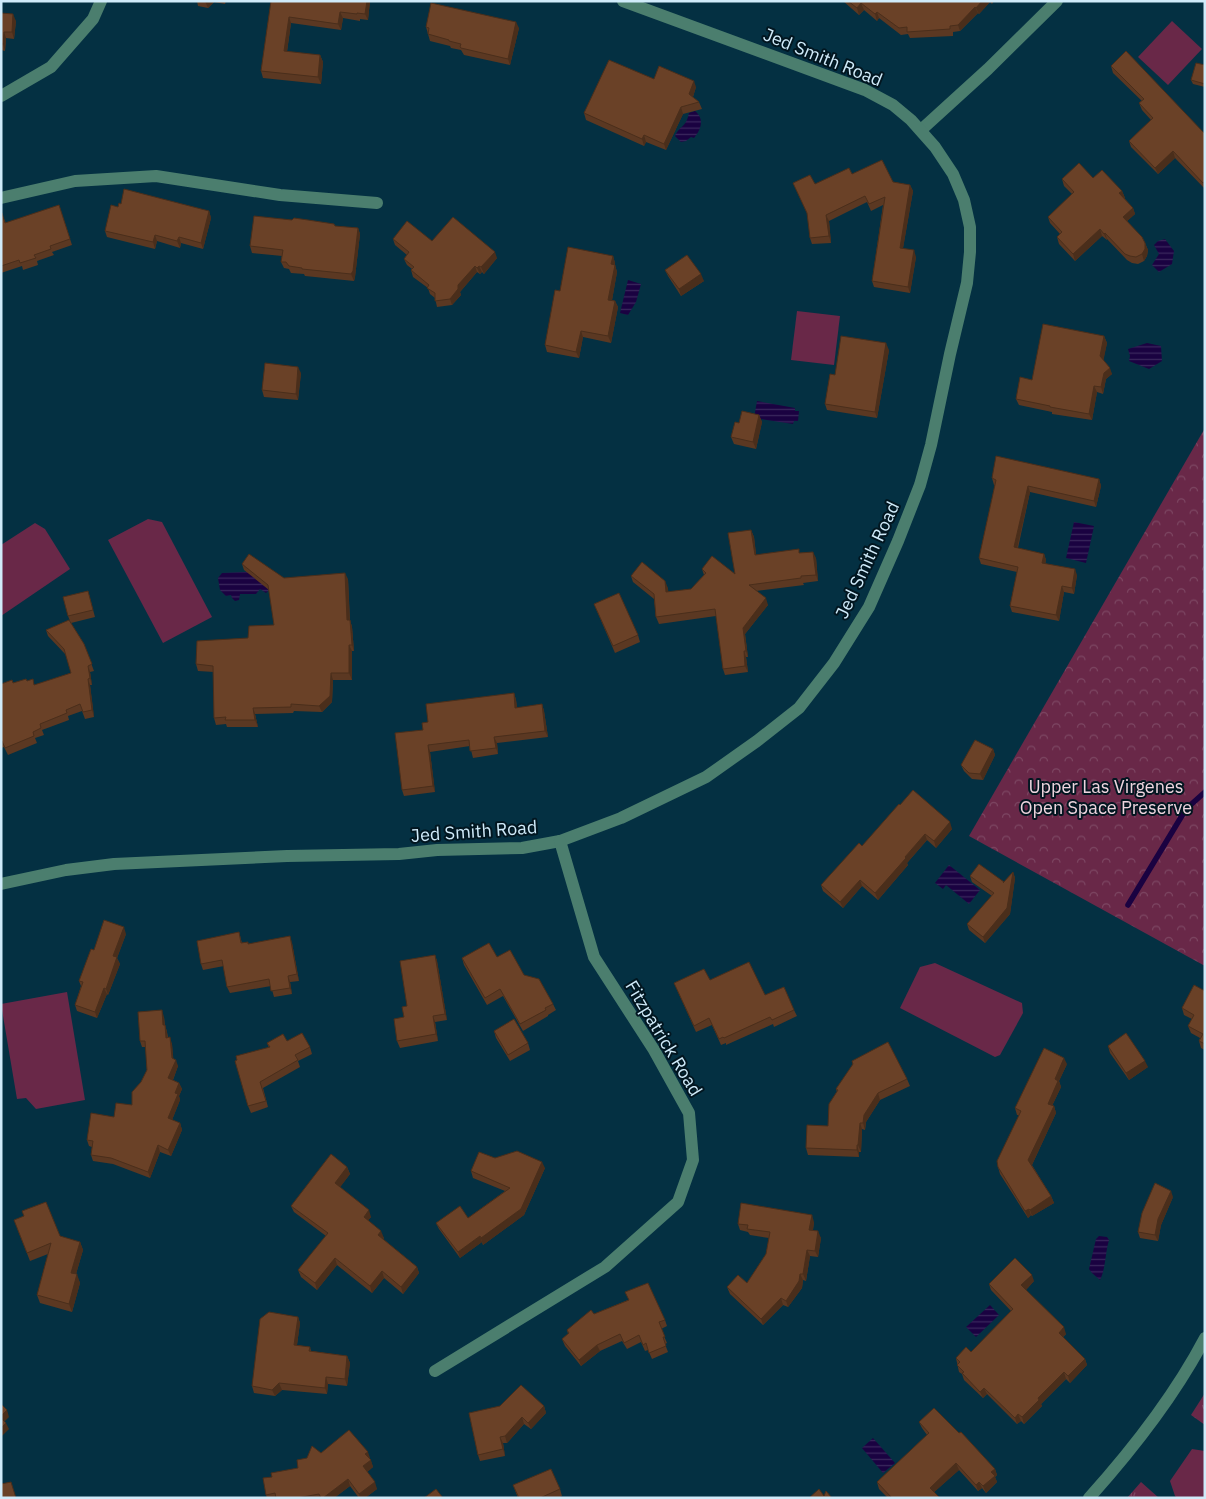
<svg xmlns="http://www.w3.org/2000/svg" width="1206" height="1499" font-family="'IBM Plex Sans',sans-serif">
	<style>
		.grass { fill: url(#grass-tufts) }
		.forest { fill: url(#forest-crowns) }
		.pitch { fill: #692848 }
		.water { fill: url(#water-rules) }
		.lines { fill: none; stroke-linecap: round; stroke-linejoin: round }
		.stream { stroke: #1a0241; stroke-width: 5.5 }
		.minor { stroke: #4b7e6e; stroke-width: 12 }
		.wall { fill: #5b3822 }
		.shaded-wall { fill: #4a2e1b }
		.building { fill: #6a4127; stroke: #4a2e1b }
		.labels { text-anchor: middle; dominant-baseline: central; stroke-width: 4; stroke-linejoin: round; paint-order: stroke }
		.street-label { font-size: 18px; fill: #d0ebfa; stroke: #021620 }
		.park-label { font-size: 18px; fill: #efd5df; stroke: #021620 }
	</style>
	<defs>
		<pattern id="grass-tufts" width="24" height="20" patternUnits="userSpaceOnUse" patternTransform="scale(1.25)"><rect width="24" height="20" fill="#692848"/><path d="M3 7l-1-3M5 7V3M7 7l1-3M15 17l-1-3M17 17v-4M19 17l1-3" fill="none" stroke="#7d4763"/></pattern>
		<pattern id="forest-crowns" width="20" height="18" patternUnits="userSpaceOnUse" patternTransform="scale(1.25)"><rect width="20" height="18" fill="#692848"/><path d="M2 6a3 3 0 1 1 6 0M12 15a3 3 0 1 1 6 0" fill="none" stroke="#7d4763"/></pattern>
		<pattern id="water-rules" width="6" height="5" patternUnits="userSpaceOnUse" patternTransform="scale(1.25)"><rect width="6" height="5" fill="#1a0241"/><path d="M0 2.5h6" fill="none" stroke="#3a275d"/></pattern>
	</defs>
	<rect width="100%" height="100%" fill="#043042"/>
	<!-- grass -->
	<g class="grass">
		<polygon points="1205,1393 1205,1425 1191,1415"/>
		<polygon points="1141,1482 1159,1498 1127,1498"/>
	</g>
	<!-- forest -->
	<polygon class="forest" points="1205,428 1205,966 969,836"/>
	<!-- pitch -->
	<g class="pitch">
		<polygon points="1172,21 1202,49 1168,85 1138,57"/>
		<polygon points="797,311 840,316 834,365 791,360"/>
		<polygon points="148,519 162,522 212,617 163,643 108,540"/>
		<polygon points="35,523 45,529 70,569 1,616 1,545"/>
		<polygon points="935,963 1022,1003 1023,1013 1000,1055 995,1057 900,1008 920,967"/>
		<polygon points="67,992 85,1100 36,1109 26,1098 17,1099 1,1004"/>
		<polygon points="1192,1449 1205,1451 1205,1498 1177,1498 1175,1496 1170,1481"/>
	</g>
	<!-- water -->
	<g class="water">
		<path d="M695,111c10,8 6,19 -1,27l-3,-1 -5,4 -5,1 -6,-6c5,-11 11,-8 14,-23z"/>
		<polygon points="1165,239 1174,251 1172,264 1159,272 1152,265 1159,254 1154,245 1158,241"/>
		<polygon points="628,280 641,284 636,302 628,315 620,313"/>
		<polygon points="1147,343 1161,346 1162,361 1149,369 1129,361 1130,356 1128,349"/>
		<polygon points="757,401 795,408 795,411 799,411 798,421 794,421 793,424 754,418"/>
		<polygon points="1074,522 1094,526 1086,563 1066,558"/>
		<polygon points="246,566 270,589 266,593 260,589 256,594 240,594 239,600 235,601 232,598 231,595 226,596 220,590 218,578 222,573 246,572"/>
		<polygon points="949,865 980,890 969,904 946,885 943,889 935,883"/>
		<path d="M1099,1236l8,1 2,3c-4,13 -3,28 -9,40l-8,-7 -3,-4 7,-30z"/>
		<polygon points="990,1305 999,1315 976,1337 966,1327"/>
		<polygon points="873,1438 895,1463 883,1473 862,1448"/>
	</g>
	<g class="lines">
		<!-- stream -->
		<polyline class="stream" points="1128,905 1186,809 1205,792"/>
		<!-- minor -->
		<g class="minor">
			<polyline points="1,96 51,67 93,19 101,1"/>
			<polyline points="921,130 988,69 1057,1"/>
			<polyline points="1,198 75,181 156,176 280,195 377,203"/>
			<polyline points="1,884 66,870 114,864 287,856 399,854 437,850 522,848 560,841 621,818 706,777 757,741 799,708 834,663 869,607 898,541 920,485 931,445 950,354 967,283 970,252 970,227 964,200 953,174 935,147 911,120 893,105 865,90 623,1"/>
			<polyline points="435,1371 605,1267 678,1202 693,1160 689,1113 654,1050 594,957 560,841"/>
			<path d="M1089,1498c44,-49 85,-101 116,-160"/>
		</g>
	</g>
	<!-- wall -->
	<g class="wall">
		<polygon points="197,1 226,1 225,4 214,2 208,8 198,6"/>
		<polygon points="271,1 370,1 368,20 360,19 360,21 343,18 341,30 291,23 287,52 320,55 323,62 321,84 263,78 261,71"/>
		<polygon points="843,1 994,1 992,4 990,2 979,14 978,13 960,31 953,32 953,36 910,38 908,34 901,35 879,18 877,21 864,10 859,15"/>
		<polygon points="1,13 16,21 14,39 6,38 5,51 1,50"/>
		<polygon points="426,27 519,28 510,65 464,55 461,50 451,48 450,46 430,41"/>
		<polygon points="1205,65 1205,87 1193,84 1191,80"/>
		<polygon points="1111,66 1205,134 1205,189 1175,158 1158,174 1131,147 1129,141 1151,120 1142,110 1139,103 1142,101 1113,73"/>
		<polygon points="654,79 696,87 693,97 699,102 702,109 683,114 666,150 646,142 644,146 586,120 584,113"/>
		<polygon points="852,174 910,185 913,191 903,248 916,257 910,293 874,287 872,281 883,205 871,211 867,202 829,221 831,243 812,244 810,238 808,215 793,183 815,184"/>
		<polygon points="1093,178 1122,191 1125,198 1124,198 1133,208 1135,214 1127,221 1145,243 1148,250 1147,256 1144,261 1138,264 1132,263 1127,260 1107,239 1107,240 1102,236 1075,261 1059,244 1057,237 1060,234 1050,223 1048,217 1072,194 1064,186 1062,179"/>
		<polygon points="59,205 72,245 52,252 54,255 37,261 38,265 23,270 22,266 1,273 1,213 6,223"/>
		<polygon points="118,207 209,211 211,218 203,249 181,243 180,248 157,241 155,249 107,237 105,231"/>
		<polygon points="335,226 358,228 360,234 355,277 354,281 305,276 304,274 291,273 289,269 284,268 281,262 282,256 252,253 250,246"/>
		<polygon points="393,239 432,241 497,258 484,274 482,272 480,274 477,272 460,292 461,295 452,305 437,307 435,298 430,294 428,288 413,277 411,270 412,269 407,265 404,259 407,255 395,245"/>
		<polygon points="613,256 615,263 615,265 617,272 612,300 615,301 618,307 611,343 583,337 579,358 547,352 545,345 560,291"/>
		<polygon points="665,270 704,281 681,296 668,276"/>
		<polygon points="1104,336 1107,343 1103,360 1112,374 1106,379 1103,394 1097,392 1092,420 1052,414 1052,412 1019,405 1016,399"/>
		<polygon points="889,350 877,418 827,410 825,404 835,375"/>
		<polygon points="301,373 298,400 264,397 262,390"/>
		<polygon points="759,415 762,422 756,449 734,444 731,437"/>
		<polygon points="992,478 1099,479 1101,486 1096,507 1030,492 1018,548 1044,554 1046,560 1045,564 1077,575 1074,594 1064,592 1059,621 1012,612 1010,606 1017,572 981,564 979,558 995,485 994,485"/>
		<polygon points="751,530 754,537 756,555 800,553 816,558 818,581 803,583 804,585 756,591 768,605 745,634 748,657 746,657 748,672 725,675 723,669 716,616 659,624 656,617 654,599 633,582 631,576 668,588 668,592 691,589 704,575 702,569 735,574"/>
		<polygon points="242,564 284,578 348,579 350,620 352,627 354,651 352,651 352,680 333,680 332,702 322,712 294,711 293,713 255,714 258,727 227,727 226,724 216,725 214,718 214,672 198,671 196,664 274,625 269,590 244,570"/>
		<polygon points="88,591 95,617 71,623 84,644 94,671 90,672 92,685 90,685 94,717 85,719 82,711 68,716 69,720 42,730 44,735 35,738 37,743 8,755 4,747 1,748 1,684 27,681 35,685 71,673 66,655 48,636 46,630 70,621 68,616"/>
		<polygon points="594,604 638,635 640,642 615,653"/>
		<polygon points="514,693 516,700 517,708 542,704 544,711 548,737 497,743 498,754 473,758 470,746 430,752 435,792 404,796 402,790 423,730 428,722"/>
		<polygon points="993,749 995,755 983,780 972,779 964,771 961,765"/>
		<polygon points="900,805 952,829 936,848 927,840 907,863 908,865 878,900 862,886 843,908 823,891 821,885 862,846"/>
		<polygon points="1013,872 1015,878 1010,914 985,943 969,930 967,924 992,896 972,882 970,876 1004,882"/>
		<polygon points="239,932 242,943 249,944 292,943 299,981 290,982 292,994 274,997 271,986 230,993 227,987 224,966 203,970 201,964"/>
		<polygon points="126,934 117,958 120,964 108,995 107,994 97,1018 77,1011 75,1005 81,986 79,981 94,950"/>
		<polygon points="435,955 437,961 447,1020 435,1022 438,1041 400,1048 397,1041 407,1006"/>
		<polygon points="497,957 524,975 553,1004 556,1010 548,1015 548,1016 523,1031 503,996 487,1005 464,965 462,958"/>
		<polygon points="710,980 765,995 794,1010 797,1016 774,1027 773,1024 726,1045 726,1043 721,1045 712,1025 696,1032 674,983"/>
		<polygon points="1205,991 1205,1050 1201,1048 1199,1041 1200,1038 1191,1033 1188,1026 1192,1019 1184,1015 1182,1008"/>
		<polygon points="164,1017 165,1025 167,1032 168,1037 172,1044 173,1059 178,1066 173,1080 179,1083 182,1089 179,1096 180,1100 172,1120 180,1123 182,1130 171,1156 160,1152 150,1178 113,1164 93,1161 91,1155 92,1147 89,1146 87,1140 114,1117 132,1105 141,1082 147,1070 146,1047 142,1047 140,1041"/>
		<polygon points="494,1031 528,1043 530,1050 510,1061 496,1038"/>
		<polygon points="287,1041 310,1047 312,1054 298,1061 300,1067 263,1088 268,1107 251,1113 248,1106 269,1048 267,1043"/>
		<polygon points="1108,1046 1148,1067 1129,1080 1110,1053"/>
		<polygon points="852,1061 907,1079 910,1086 880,1100 866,1122 865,1130 862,1129 861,1152 859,1152 859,1157 808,1155 806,1148 828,1126 837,1092 836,1089 853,1065"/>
		<polygon points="1067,1064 1059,1081 1061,1087 1052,1106 1054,1106 1056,1113 1032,1165 1051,1196 1054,1203 1032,1216 1031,1215 1028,1218 1000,1174 998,1167 1019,1115 1017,1115 1015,1108"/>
		<polygon points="495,1158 545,1168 524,1215 483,1245 482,1242 460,1258 439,1229 436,1223 468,1218 505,1191 473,1178 471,1171"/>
		<polygon points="347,1167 350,1174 340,1187 371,1217 368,1220 384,1238 383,1239 417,1267 419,1273 403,1294 384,1278 372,1293 337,1265 317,1290 301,1277 298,1270 326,1236 294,1212 291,1206"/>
		<polygon points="1173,1197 1161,1225 1158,1241 1140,1238 1138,1232"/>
		<polygon points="814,1222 813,1230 821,1238 818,1257 810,1256 806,1281 803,1280 802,1288 788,1307 783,1305 763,1325 730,1294 727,1287 747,1283 766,1254 769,1238 750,1235 748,1232 740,1230 738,1224"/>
		<polygon points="17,1228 60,1236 80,1242 83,1250 76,1274 80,1283 72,1312 40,1303 37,1295 48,1254 30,1261"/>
		<polygon points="1034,1281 1026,1290 1066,1334 1063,1337 1085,1359 1087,1365 1070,1383 1066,1379 1041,1404 1042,1406 1024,1424 1021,1421 1017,1424 987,1394 983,1398 964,1380 962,1374 959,1372 956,1358 971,1352 1011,1311 991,1290 989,1284"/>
		<polygon points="628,1300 665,1320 667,1326 661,1329 667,1343 665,1344 668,1352 652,1359 648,1350 645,1351 641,1342 627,1349 622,1341 600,1351 581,1366 565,1346 562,1339 568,1334 567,1330 594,1314"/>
		<polygon points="298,1317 300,1323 297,1345 310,1347 311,1351 347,1356 350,1363 347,1386 328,1384 327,1394 282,1390 275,1396 254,1393 252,1386"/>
		<polygon points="544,1406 546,1413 531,1429 524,1424 507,1443 503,1443 505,1456 480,1461 478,1455 469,1413"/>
		<polygon points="919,1422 995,1469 997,1475 995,1477 997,1482 986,1493 982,1488 978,1491 959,1470 934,1492 940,1498 888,1498 879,1489 877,1482 927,1435 922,1428"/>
		<polygon points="321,1453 370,1458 370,1459 373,1467 367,1472 377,1489 365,1498 359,1498 350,1486 334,1498 267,1498 266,1495 272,1477 298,1468 307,1458"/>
		<polygon points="513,1485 560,1489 562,1496 558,1498 518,1498"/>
	</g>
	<!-- shaded-wall -->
	<g class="shaded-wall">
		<polygon points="205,1 214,1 214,2 208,8"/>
		<polygon points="367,1 370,1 368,20 365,14"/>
		<polygon points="982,1 990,1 990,2 979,14 976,8"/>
		<polygon points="861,3 864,10 859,15 857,8"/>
		<polygon points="975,7 978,13 960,31 958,25"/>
		<polygon points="340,12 343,18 341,30 338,24"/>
		<polygon points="877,12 879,18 877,21 875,14"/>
		<polygon points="13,14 16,21 14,39 12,32"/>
		<polygon points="289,17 291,23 286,58 284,51"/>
		<polygon points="516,22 519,28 510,65 508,59"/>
		<polygon points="4,32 6,38 5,51 3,44"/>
		<polygon points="320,55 323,62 321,84 318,77"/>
		<polygon points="694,81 696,87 692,100 689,94"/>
		<polygon points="681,107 683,114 666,150 664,144"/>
		<polygon points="644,135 646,142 644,146 642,139"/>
		<polygon points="1173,151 1175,158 1158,174 1155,168"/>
		<polygon points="910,185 913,191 902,254 900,248"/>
		<polygon points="1122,191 1125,198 1122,200 1119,193"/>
		<polygon points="1133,208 1135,214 1125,223 1123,217"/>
		<polygon points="209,211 211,218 203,249 201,243"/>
		<polygon points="826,215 829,221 831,243 829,236"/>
		<polygon points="358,228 360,234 355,277 354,281 351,274"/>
		<polygon points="1100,229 1102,236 1075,261 1073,254"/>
		<polygon points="1105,233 1107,239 1107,240 1104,234"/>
		<polygon points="155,235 157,241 155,249 153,242"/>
		<polygon points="179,237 181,243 180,248 177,241"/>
		<polygon points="1145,243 1148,250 1147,256 1144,261 1142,254"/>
		<polygon points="914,250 916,257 910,293 908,287"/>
		<polygon points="495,252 497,258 484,274 481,267"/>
		<polygon points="613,256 615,263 613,271 611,264"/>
		<polygon points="615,265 617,272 611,306 608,300"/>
		<polygon points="475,266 477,272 460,292 461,295 452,305 450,299 458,285"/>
		<polygon points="479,266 482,272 480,274 477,268"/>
		<polygon points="701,274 704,281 681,296 679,289"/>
		<polygon points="615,301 618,307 611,343 608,336"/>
		<polygon points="581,331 583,337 579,358 576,352"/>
		<polygon points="1104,336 1107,343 1103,363 1100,356"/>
		<polygon points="886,343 889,350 877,418 875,412"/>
		<polygon points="298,367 301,373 298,400 296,394"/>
		<polygon points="1110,368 1112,374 1106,379 1103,394 1101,387 1104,373"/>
		<polygon points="1094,386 1097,392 1092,420 1089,414"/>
		<polygon points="759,415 762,422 756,449 753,442"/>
		<polygon points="1099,479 1101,486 1096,507 1094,501"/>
		<polygon points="1028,486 1030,492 1016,553 1014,547"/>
		<polygon points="751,530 754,537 757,561 755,555"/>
		<polygon points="813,552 816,558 818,581 816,575"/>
		<polygon points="1044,554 1046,560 1044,570 1042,563"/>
		<polygon points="1075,569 1077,575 1074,594 1072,588"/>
		<polygon points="345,573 348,579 350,627 347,620"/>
		<polygon points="665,581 668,588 669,599 666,592"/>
		<polygon points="1062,586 1064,592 1059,621 1056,615"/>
		<polygon points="766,598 768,605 745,634 748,657 746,651 743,628"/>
		<polygon points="350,620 352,627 354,651 352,645"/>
		<polygon points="349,645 352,651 352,680 349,673"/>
		<polygon points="744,651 746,657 748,672 745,666"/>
		<polygon points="88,666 90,672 92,685 90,678"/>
		<polygon points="331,673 333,680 332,702 322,712 319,706"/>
		<polygon points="88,679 90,685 94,717 92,710"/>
		<polygon points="514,693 516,700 518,714 515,708"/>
		<polygon points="542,704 544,711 548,737 545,731"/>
		<polygon points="253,708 255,714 258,727 255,720"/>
		<polygon points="494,737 497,743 498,754 496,748"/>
		<polygon points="428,745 430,752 435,792 433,786"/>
		<polygon points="993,749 995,755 983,780 980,774"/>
		<polygon points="950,822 952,829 936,848 934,841"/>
		<polygon points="925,834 927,840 907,863 908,865 878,900 875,893"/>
		<polygon points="1013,872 1015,878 1010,914 985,943 983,937"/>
		<polygon points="860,880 862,886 843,908 840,902"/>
		<polygon points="124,927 126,934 117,958 120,964 108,995 106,989 113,956"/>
		<polygon points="290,936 292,943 299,981 297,974"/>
		<polygon points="435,955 437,961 447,1020 445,1014"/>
		<polygon points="288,976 290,982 292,994 290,988"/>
		<polygon points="104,988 107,994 97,1018 95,1012"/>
		<polygon points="162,1010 164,1017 165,1032 163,1025"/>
		<polygon points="433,1016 435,1022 438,1041 436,1034"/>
		<polygon points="165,1025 167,1032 168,1044 166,1038"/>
		<polygon points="170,1037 172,1044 174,1065 176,1060 178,1066 171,1085 168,1078 172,1058"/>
		<polygon points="1064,1058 1067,1064 1059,1081 1061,1087 1050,1110 1048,1104 1055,1079"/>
		<polygon points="1145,1061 1148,1067 1129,1080 1126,1073"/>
		<polygon points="179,1083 182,1089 179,1096 180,1100 170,1125 168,1118 175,1093"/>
		<polygon points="878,1093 880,1100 866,1122 865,1130 863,1123 864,1115"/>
		<polygon points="1054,1106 1056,1113 1031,1167 1028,1160"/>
		<polygon points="180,1123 182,1130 171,1156 168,1150"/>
		<polygon points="860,1123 862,1129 861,1152 858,1145"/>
		<polygon points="158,1145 160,1152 150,1178 148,1172"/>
		<polygon points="857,1145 859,1152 859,1157 857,1150"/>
		<polygon points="542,1162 545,1168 524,1215 483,1245 481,1238"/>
		<polygon points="347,1167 350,1174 338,1190 335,1183"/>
		<polygon points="1171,1191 1173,1197 1161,1225 1158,1241 1155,1235 1158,1219"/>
		<polygon points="1051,1196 1054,1203 1032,1216 1030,1210"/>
		<polygon points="1029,1209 1031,1215 1028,1218 1025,1211"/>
		<polygon points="369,1210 371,1217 366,1223 364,1217"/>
		<polygon points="812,1215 814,1222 812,1237 809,1230"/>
		<polygon points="381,1231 384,1238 381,1241 378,1235"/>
		<polygon points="818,1231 821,1238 818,1257 815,1251"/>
		<polygon points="480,1236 482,1242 460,1258 458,1252"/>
		<polygon points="80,1242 83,1250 74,1281 71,1273"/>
		<polygon points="807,1250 810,1256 806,1281 803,1274"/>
		<polygon points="335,1258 337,1265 317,1290 315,1283"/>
		<polygon points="417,1267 419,1273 403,1294 401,1287"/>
		<polygon points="382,1271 384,1278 372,1293 370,1286"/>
		<polygon points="77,1274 80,1283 72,1312 69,1304"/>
		<polygon points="800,1274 803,1280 802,1288 788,1307 786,1301"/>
		<polygon points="1032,1275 1034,1281 1024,1292 1021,1285"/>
		<polygon points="781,1298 783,1305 763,1325 761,1319"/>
		<polygon points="298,1317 300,1323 296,1352 294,1345"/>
		<polygon points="1064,1327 1066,1334 1061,1339 1059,1333"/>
		<polygon points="597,1345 600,1351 581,1366 579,1360"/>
		<polygon points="347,1356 350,1363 347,1386 345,1379"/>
		<polygon points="1085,1359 1087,1365 1070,1383 1068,1376"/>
		<polygon points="1064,1372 1066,1379 1041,1404 1042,1406 1024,1424 1022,1417 1038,1398"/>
		<polygon points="326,1377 328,1384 327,1394 325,1388"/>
		<polygon points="279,1383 282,1390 275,1396 272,1390"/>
		<polygon points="984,1388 987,1394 983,1398 980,1392"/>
		<polygon points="544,1406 546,1413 531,1429 528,1423"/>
		<polygon points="7,1410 9,1417 3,1423 1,1419 1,1416"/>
		<polygon points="1018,1414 1021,1421 1017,1424 1015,1418"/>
		<polygon points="522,1417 524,1424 507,1443 505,1436"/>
		<polygon points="6,1423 9,1429 1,1437 1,1428"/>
		<polygon points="500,1437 503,1443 505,1456 503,1449"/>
		<polygon points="368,1452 370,1458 368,1460 365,1454"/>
		<polygon points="371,1460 373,1467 366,1473 363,1466"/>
		<polygon points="956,1463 959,1470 932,1494 930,1488"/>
		<polygon points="995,1469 997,1475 995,1477 997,1482 986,1493 983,1486 991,1472"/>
		<polygon points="348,1479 350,1486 334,1498 323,1498"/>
		<polygon points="375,1482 377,1489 365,1498 360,1498 359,1494"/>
		<polygon points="979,1482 982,1488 978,1491 976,1485"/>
	</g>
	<!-- building -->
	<g class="building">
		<polygon points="271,1 367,1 365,14 357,13 357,14 340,12 338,24 289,17 284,51 320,55 318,77 261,71"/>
		<polygon points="848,1 982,1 976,8 975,7 958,25 950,26 950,29 907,32 907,27 899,28 877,12 875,14 861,3 857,8"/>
		<polygon points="431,3 516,22 508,59 461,48 460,47 461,44 449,41 449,40 428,34 429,28 426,27"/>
		<polygon points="1,13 13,14 12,32 4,32 3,44 1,44"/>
		<polygon points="1126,51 1205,134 1205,182 1203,183 1173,151 1155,168 1129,141 1153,118 1139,103 1144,99 1111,66"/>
		<polygon points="609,60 654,79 659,66 694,81 689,94 699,102 681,107 664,144 644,135 642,139 584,113"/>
		<polygon points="1196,63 1205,65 1205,84 1191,80"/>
		<polygon points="882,160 893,182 910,185 900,248 914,250 908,287 872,281 885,197 869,204 865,196 826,215 829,236 810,238 807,213 793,183 810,175 815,184 849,168 852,174"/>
		<polygon points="1079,163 1093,178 1102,170 1122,191 1119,193 1133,208 1123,217 1142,237 1145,243 1145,249 1142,254 1136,257 1130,256 1125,254 1105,233 1104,234 1100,229 1073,254 1057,237 1062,232 1048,217 1074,192 1062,179"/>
		<polygon points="124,189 209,211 201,243 179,237 177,241 155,235 153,242 105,231 111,205 118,207 119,203 121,204"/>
		<polygon points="59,205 70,239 50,246 51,249 34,255 36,258 20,263 19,260 1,266 1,213 2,213 5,223"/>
		<polygon points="254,216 292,220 294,218 308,220 334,224 335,226 358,228 353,271 351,274 302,269 302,268 289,266 286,262 281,262 283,250 250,246"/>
		<polygon points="453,217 495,252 481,267 479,266 477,268 475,266 458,285 458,289 450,299 435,301 435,293 427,288 429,285 411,270 414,267 404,259 409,252 393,239 407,221 432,241"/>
		<polygon points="568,247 613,256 611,264 615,265 608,300 615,301 608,336 581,331 576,352 545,345 555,290 560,291"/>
		<polygon points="687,255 701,274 679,289 665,270"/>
		<polygon points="1043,324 1104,336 1100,356 1110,368 1104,373 1101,387 1094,386 1089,414 1050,407 1050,406 1016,399 1020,377 1032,380"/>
		<polygon points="841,336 886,343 875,412 825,404 830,374 835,375"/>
		<polygon points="265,363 298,367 296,394 262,390"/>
		<polygon points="742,411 759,415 753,442 731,437 735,422 739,423"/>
		<polygon points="996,456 1099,479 1094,501 1028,486 1014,547 1044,554 1042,563 1075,569 1072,588 1062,586 1056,615 1010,606 1018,567 979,558 996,480 992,478"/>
		<polygon points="751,530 755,555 799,549 799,553 813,552 816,575 801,576 801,578 749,585 766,598 743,628 746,651 744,651 745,666 723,669 715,609 656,617 654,594 631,576 642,562 665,581 666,592 691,589 706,573 702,569 712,556 735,574 728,533"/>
		<polygon points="249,554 284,578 345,573 347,620 350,620 352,645 349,645 349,673 331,673 330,696 319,706 291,704 291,707 253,708 255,720 225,720 226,717 214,718 213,666 196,664 197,641 248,638 249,626 274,625 268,585 242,564"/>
		<polygon points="88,591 93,610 68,616 63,597"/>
		<polygon points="619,593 638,635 613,646 594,604"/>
		<polygon points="69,620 84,644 92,664 88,666 90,678 88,679 92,710 83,712 80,704 66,710 67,713 40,724 41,728 33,732 34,736 5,748 2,741 1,741 1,684 12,680 13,683 26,679 27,681 33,679 34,685 71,673 64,649 46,630"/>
		<polygon points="514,693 515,708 542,704 545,731 494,737 496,748 470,751 469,740 428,745 433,786 402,790 395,733 423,730 422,723 428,722 426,704"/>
		<polygon points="975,740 993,749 980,774 969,773 961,765"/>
		<polygon points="913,790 950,822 934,841 925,834 905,857 906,858 875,893 860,880 840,902 821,885 859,843 862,846 899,804 900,805"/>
		<polygon points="979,864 1004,882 1003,883 1013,872 1007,908 983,937 967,924 994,893 970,876"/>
		<polygon points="104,920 124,927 113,956 117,957 106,989 104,988 95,1012 75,1005 83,982 79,981 91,949 94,950"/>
		<polygon points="239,932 241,943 248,942 248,944 290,936 297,974 288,976 290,988 271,991 269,979 227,987 222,960 201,964 197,941"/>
		<polygon points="489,943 497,957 510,950 524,975 539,979 553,1004 545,1008 546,1010 520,1024 500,989 485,998 462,958"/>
		<polygon points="435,955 445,1014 433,1016 436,1034 397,1041 394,1019 404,1017 402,1007 407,1006 400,961"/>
		<polygon points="749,962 765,995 784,987 794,1010 772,1020 770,1017 724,1038 723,1037 719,1039 709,1018 694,1026 674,983 704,969 710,980"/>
		<polygon points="1194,985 1205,991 1205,1044 1199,1041 1203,1034 1188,1026 1194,1015 1182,1008"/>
		<polygon points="162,1010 163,1025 165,1025 166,1038 170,1037 172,1058 176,1060 168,1078 179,1083 175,1093 178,1094 168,1118 180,1123 168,1150 158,1145 148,1172 111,1158 91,1155 93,1141 87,1140 91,1113 114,1117 116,1103 132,1105 132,1092 141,1082 147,1070 145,1041 140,1041 138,1012"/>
		<polygon points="514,1019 528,1043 508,1055 494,1031"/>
		<polygon points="302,1033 310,1047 295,1055 298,1060 260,1082 266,1101 248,1106 235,1061 237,1060 236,1056 270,1047 267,1043 283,1034 287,1041"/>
		<polygon points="1126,1033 1145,1061 1126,1073 1108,1046"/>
		<polygon points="888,1042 907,1079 878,1093 864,1115 863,1123 860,1123 858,1145 857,1145 857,1150 806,1148 807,1125 828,1126 829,1104 838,1090 836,1089 853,1064 852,1061"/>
		<polygon points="1044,1048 1064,1058 1055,1079 1058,1081 1048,1104 1054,1106 1028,1160 1051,1196 1030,1210 1029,1209 1025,1211 998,1167 997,1161 1021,1111 1015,1108"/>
		<polygon points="517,1151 542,1162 521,1209 481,1238 480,1236 458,1252 436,1223 460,1206 468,1218 510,1188 471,1171 479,1152 495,1158"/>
		<polygon points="331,1154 347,1167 335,1183 369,1210 364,1217 381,1231 378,1235 417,1267 401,1287 382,1271 370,1286 335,1258 315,1283 298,1270 328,1233 291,1206"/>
		<polygon points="1155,1183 1171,1191 1158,1219 1155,1235 1138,1232 1142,1213"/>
		<polygon points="46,1202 60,1236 80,1242 71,1273 77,1274 69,1304 37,1295 51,1243 27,1253 14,1220 24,1216 22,1211"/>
		<polygon points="741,1203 812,1215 809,1230 818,1231 815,1251 807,1250 803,1274 800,1274 799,1281 786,1301 781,1298 761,1319 727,1287 738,1275 747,1283 766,1254 770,1232 747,1229 748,1225 738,1224"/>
		<polygon points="1015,1258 1032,1275 1021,1285 1064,1327 1059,1333 1085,1359 1068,1376 1064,1372 1038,1398 1039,1400 1022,1417 1018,1414 1015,1418 984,1388 980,1392 962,1373 964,1372 957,1365 960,1362 956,1358 966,1347 971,1352 1013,1309 989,1284"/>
		<polygon points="648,1283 665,1320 659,1322 665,1337 663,1337 666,1346 649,1353 646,1343 643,1345 639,1335 624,1343 620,1334 597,1345 579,1360 562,1339 569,1333 567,1330 591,1310 594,1314 629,1300 625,1292"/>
		<polygon points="269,1312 298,1317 294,1345 310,1347 309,1351 347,1356 345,1379 326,1377 325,1388 279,1383 272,1390 252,1386 260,1319"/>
		<polygon points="521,1385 544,1406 528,1423 522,1417 505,1436 500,1437 503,1449 478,1455 469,1413 500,1406"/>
		<polygon points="1,1404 7,1410 1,1416"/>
		<polygon points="934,1408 959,1433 961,1432 995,1469 991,1472 995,1476 983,1486 979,1482 976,1485 956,1463 930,1488 940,1498 892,1498 877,1482 929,1433 919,1422"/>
		<polygon points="1,1418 6,1423 1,1428"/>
		<polygon points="349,1430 368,1452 365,1454 371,1460 363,1466 375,1482 359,1494 348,1479 323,1498 321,1498 319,1494 297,1498 276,1498 275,1493 266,1495 263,1478 272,1477 271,1473 298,1468 297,1460 307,1458 312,1446 321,1453"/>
		<polygon points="551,1469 560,1489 540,1498 519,1498 513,1485"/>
		<polygon points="11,1482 16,1498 1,1498 1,1484"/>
		<polygon points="436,1489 443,1498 424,1498"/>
		<polygon points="819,1489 824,1496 826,1491 832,1498 809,1498"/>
	</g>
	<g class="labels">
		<!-- street labels -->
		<g class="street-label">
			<text transform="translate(823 57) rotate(22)">Jed Smith Road</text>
			<text transform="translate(867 560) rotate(-65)">Jed Smith Road</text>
			<text transform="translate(474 831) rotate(-4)">Jed Smith Road</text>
			<text transform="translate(664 1038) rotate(59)">Fitzpatrick Road</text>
		</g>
		<!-- park labels -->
		<g class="park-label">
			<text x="1106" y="786">Upper Las Virgenes<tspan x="1106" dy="21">Open Space Preserve</tspan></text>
		</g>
	</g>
	<!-- border -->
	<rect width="1206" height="1499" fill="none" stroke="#d0ebfa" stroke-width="5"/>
</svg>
